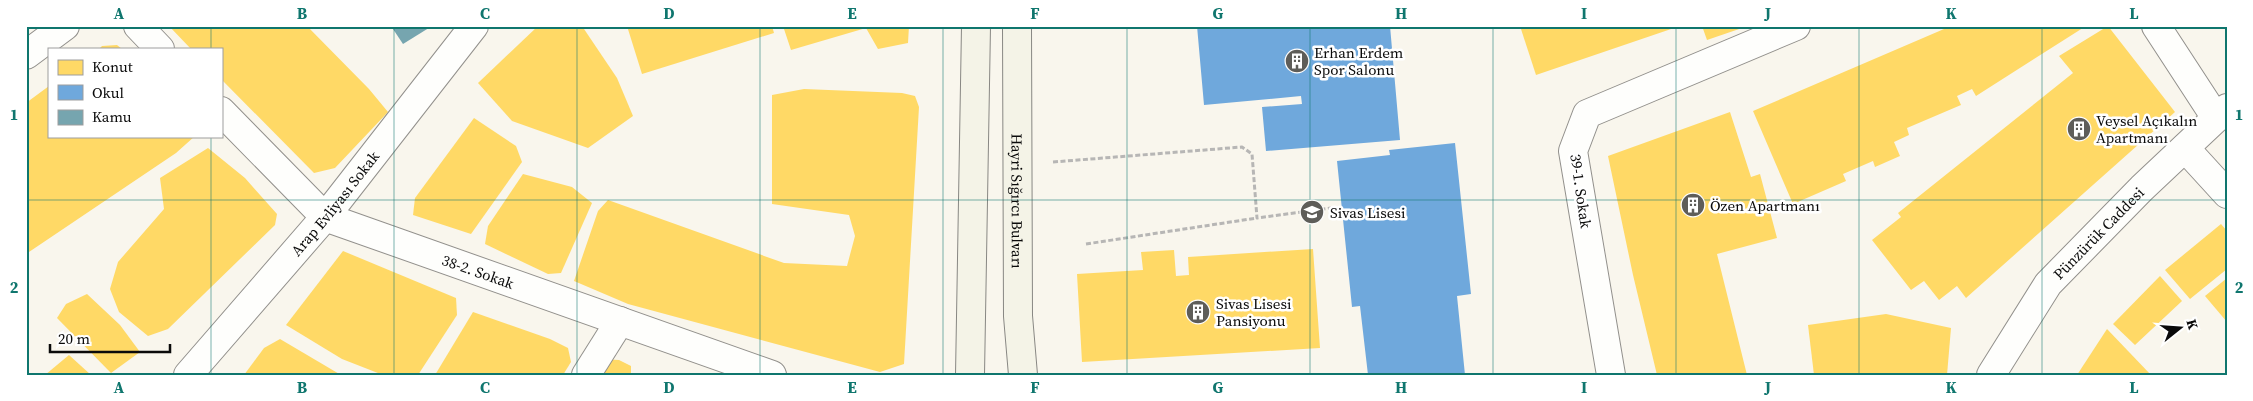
<svg xmlns="http://www.w3.org/2000/svg" width="2253" height="401" font-family="'Source Serif 4',serif">
	<style>
		.homes { fill: #ffd966 }
		.schools { fill: #6fa8dc }
		.public { fill: #76a5af }
		.lines { fill: none; stroke-linecap: round; stroke-linejoin: round }
		.minor-casing { stroke: #92908c; stroke-width: 30 }
		.secondary-casing { stroke: #888783; stroke-width: 30 }
		.path { stroke: #b7b6b5; stroke-width: 3; stroke-dasharray: 5 2.5; stroke-linecap: butt }
		.minor { stroke: #fefefc; stroke-width: 28 }
		.secondary { stroke: #f4f3e7; stroke-width: 28 }
		.grid { fill: none; stroke: #0f766e; stroke-width: 1; stroke-opacity: 0.55 }
		.labels { text-anchor: middle; dominant-baseline: central; stroke-width: 5; stroke-linejoin: round; paint-order: stroke }
		.poi-label { font-size: 15px; fill: #0a0a0a; stroke: #fff; text-anchor: start }
		.street-label { font-size: 15px; fill: #0a0a0a; stroke: #fff }
		.neatline { fill: none; stroke: #0f766e; stroke-width: 2 }
		.grid-label { font-size: 16px; text-anchor: middle; font-weight: bold; fill: #0f766e }
	</style>
	<rect width="100%" height="100%" fill="#f9f6ed"/>
	<!-- homes -->
	<g class="homes">
		<polygon points="169,26 307,26 369,89 388,112 335,168 314,173 221,79 221,49 191,49"/>
		<polygon points="538,26 582,26 617,78 633,116 588,148 512,121 478,83"/>
		<polygon points="627,26 772,26 774,33 642,74"/>
		<polygon points="783,26 909,26 908,43 878,49 866,28 791,50"/>
		<polygon points="1520,26 1677,26 1677,27 1536,75"/>
		<polygon points="1702,26 1745,26 1745,27 1707,40"/>
		<polygon points="1951,26 2086,26 1976,96 1972,89 1957,96 1961,105 1907,128 1909,135 1894,142 1900,156 1875,167 1873,161 1843,174 1846,181 1793,204 1753,111"/>
		<polygon points="2108,26 2175,112 1966,298 1957,286 1939,300 1924,281 1911,290 1872,240 1901,217 1898,213 2073,73 2059,56"/>
		<polygon points="117,45 122,49 99,49 102,46"/>
		<polygon points="49,86 49,136 195,136 176,153 26,254 26,103"/>
		<polygon points="804,89 902,93 915,96 919,107 904,364 880,372 628,304 574,281 598,211 608,200 784,263 847,266 855,236 849,215 772,204 772,95"/>
		<polygon points="1730,112 1751,177 1760,174 1777,238 1717,254 1747,375 1657,375 1633,275 1608,156"/>
		<polygon points="474,118 516,146 522,162 471,234 413,215 415,198"/>
		<polygon points="208,148 245,178 277,214 275,225 168,329 148,336 119,312 110,289 118,262 164,209 160,178"/>
		<polygon points="523,174 572,187 592,203 561,273 548,274 485,244 488,226"/>
		<polygon points="2221,224 2227,231 2227,269 2190,299 2165,270"/>
		<polygon points="1313,249 1320,348 1082,362 1077,274 1143,270 1141,252 1174,250 1176,276 1189,275 1188,257"/>
		<polygon points="343,251 456,298 457,315 418,375 383,375 342,359 286,325"/>
		<polygon points="2160,276 2182,301 2135,345 2113,324"/>
		<polygon points="2227,278 2227,322 2205,296"/>
		<polygon points="87,294 120,325 140,352 111,373 57,318 66,304"/>
		<polygon points="473,312 550,339 568,348 571,362 563,375 435,375"/>
		<polygon points="1886,314 1951,328 1947,375 1814,375 1808,325"/>
		<polygon points="2107,329 2151,375 2077,375"/>
		<polygon points="280,339 341,375 244,375 264,348"/>
		<polygon points="69,355 91,375 45,375"/>
		<polygon points="600,359 619,360 631,366 631,375 595,375"/>
	</g>
	<!-- schools -->
	<g class="schools">
		<polygon points="1197,26 1390,26 1400,140 1266,151 1262,107 1302,104 1301,96 1204,105"/>
		<polygon points="1455,143 1471,294 1457,296 1465,375 1368,375 1360,306 1352,307 1337,161 1390,155 1389,150"/>
	</g>
	<!-- public -->
	<polygon class="public" points="391,26 432,26 403,44"/>
	<g class="lines">
		<!-- minor casing -->
		<g class="minor-casing">
			<g id="minor">
				<polyline points="138,26 160,49"/>
				<polyline points="2156,26 2216,118"/>
				<polyline points="26,55 65,26"/>
				<path id="s1" d="M221,111l104,106 447,158"/>
				<polyline points="2185,148 2227,194"/>
				<path id="s2" d="M188,375l137,-158 149,-191"/>
				<polyline points="586,375 620,321"/>
				<polyline points="1611,375 1573,151 1587,114 1796,26"/>
				<path id="s3" d="M1991,375l57,-91 94,-96 85,-80"/>
			</g>
		</g>
		<!-- secondary casing -->
		<g class="secondary-casing">
			<g id="secondary">
				<path id="s4" d="M1017,26l1,290 5,59"/>
				<polyline points="970,375 976,26"/>
			</g>
		</g>
		<!-- path -->
		<g class="path">
			<polyline points="1053,162 1242,147 1252,154 1257,218 1331,208"/>
			<polyline points="1086,244 1257,218"/>
		</g>
		<!-- minor -->
		<use href="#minor" class="minor"/>
		<!-- secondary -->
		<use href="#secondary" class="secondary"/>
	</g>
	<!-- grid -->
	<path class="grid" d="M211,26v23M394,26v349M577,26v349M760,26v349M943,26v349M1127,26v349M1310,26v349M1493,26v349M1676,26v349M1859,26v349M2042,26v349M211,136v239M26,200h2201"/>
	<!-- icons -->
	<defs>
		<g id="building-disc" transform="scale(1.25)"><circle r="9.5" fill="#5e5d59" stroke="#fff"/><path d="M-4-6H4V6H1V3H-1V6H-4ZM-2.5-4.3h1.7v1.8h-1.7ZM.8-4.3h1.7v1.8H.8ZM-2.5-1h1.7V.8h-1.7ZM.8-1h1.7V.8H.8Z" fill="#fff"/></g>
		<g id="school-disc" transform="scale(1.25)"><circle r="9.5" fill="#5e5d59" stroke="#fff"/><path d="M0-5L7-2L0 1L-7-2ZM-4 1L0 2.5L4 1V4Q0 6-4 4Z" fill="#fff"/></g>
	</defs>
	<g fill-rule="evenodd">
		<use href="#building-disc" x="1297" y="61"/>
		<use href="#building-disc" x="2079" y="129"/>
		<use href="#building-disc" x="1693" y="205"/>
		<use href="#school-disc" x="1312" y="212"/>
		<use href="#building-disc" x="1198" y="312"/>
	</g>
	<g class="labels">
		<!-- poi labels -->
		<g class="poi-label">
			<text x="1314" y="52">Erhan Erdem<tspan x="1314" dy="17">Spor Salonu</tspan></text>
			<text x="2096" y="120">Veysel Açıkalın<tspan x="2096" dy="17">Apartmanı</tspan></text>
			<text x="1710" y="205">Özen Apartmanı</text>
			<text x="1330" y="212">Sivas Lisesi</text>
			<text x="1216" y="303">Sivas Lisesi<tspan x="1216" dy="17">Pansiyonu</tspan></text>
		</g>
		<!-- street labels -->
		<g class="street-label">
			<text transform="translate(1581 191) rotate(82)">39-1. Sokak</text>
			<text stroke="none"><textPath href="#s4" startOffset="175">Hayri Sığırcı Bulvarı</textPath></text>
			<text stroke="none"><textPath href="#s2" startOffset="226">Arap Evliyası Sokak</textPath></text>
			<text stroke="none"><textPath href="#s3" startOffset="179">Pünzürük Caddesi</textPath></text>
			<text stroke="none"><textPath href="#s1" startOffset="311">38-2. Sokak</textPath></text>
		</g>
	</g>
	<!-- border -->
	<rect width="2253" height="401" fill="none" stroke="#ffffff" stroke-width="55"/>
	<!-- legend -->
	<rect x="48" y="48" width="175" height="90" fill="#ffffff" stroke="#9d9d9d"/>
	<rect x="58" y="60" width="25" height="15" fill="#ffd966" stroke="#9d9d9d"/>
	<text x="92" y="72" font-size="15" fill="#0a0a0a">Konut</text>
	<rect x="58" y="85" width="25" height="15" fill="#6fa8dc" stroke="#9d9d9d"/>
	<text x="92" y="98" font-size="15" fill="#0a0a0a">Okul</text>
	<rect x="58" y="110" width="25" height="15" fill="#76a5af" stroke="#9d9d9d"/>
	<text x="92" y="122" font-size="15" fill="#0a0a0a">Kamu</text>
	<!-- north arrow -->
	<g transform="translate(2180 328) rotate(73)" stroke="#ffffff" stroke-width="4" paint-order="stroke">
	<path d="M0-4L9 19L0 12L-9 19Z" fill="#0a0a0a"/>
	<text y="-8" font-size="14" font-weight="bold" text-anchor="middle" fill="#0a0a0a">K</text>
	</g>
	<!-- scale -->
	<path d="M50 344v8h120v-8" fill="none" stroke="#0a0a0a" stroke-width="2.5"/>
	<text x="58" y="344" font-size="15" fill="#0a0a0a" stroke="#ffffff" stroke-width="4" paint-order="stroke">20 m</text>
	<rect x="28" y="28" width="2198" height="346" class="neatline"/>
	<g class="grid-label">
		<text x="119" y="19">A</text>
		<text x="302" y="19">B</text>
		<text x="485" y="19">C</text>
		<text x="669" y="19">D</text>
		<text x="852" y="19">E</text>
		<text x="1035" y="19">F</text>
		<text x="1218" y="19">G</text>
		<text x="1401" y="19">H</text>
		<text x="1584" y="19">I</text>
		<text x="1768" y="19">J</text>
		<text x="1951" y="19">K</text>
		<text x="2134" y="19">L</text>
		<text x="14" y="120">1</text>
		<text x="2239" y="120">1</text>
		<text x="14" y="293">2</text>
		<text x="2239" y="293">2</text>
		<text x="119" y="393">A</text>
		<text x="302" y="393">B</text>
		<text x="485" y="393">C</text>
		<text x="669" y="393">D</text>
		<text x="852" y="393">E</text>
		<text x="1035" y="393">F</text>
		<text x="1218" y="393">G</text>
		<text x="1401" y="393">H</text>
		<text x="1584" y="393">I</text>
		<text x="1768" y="393">J</text>
		<text x="1951" y="393">K</text>
		<text x="2134" y="393">L</text>
	</g>
</svg>
